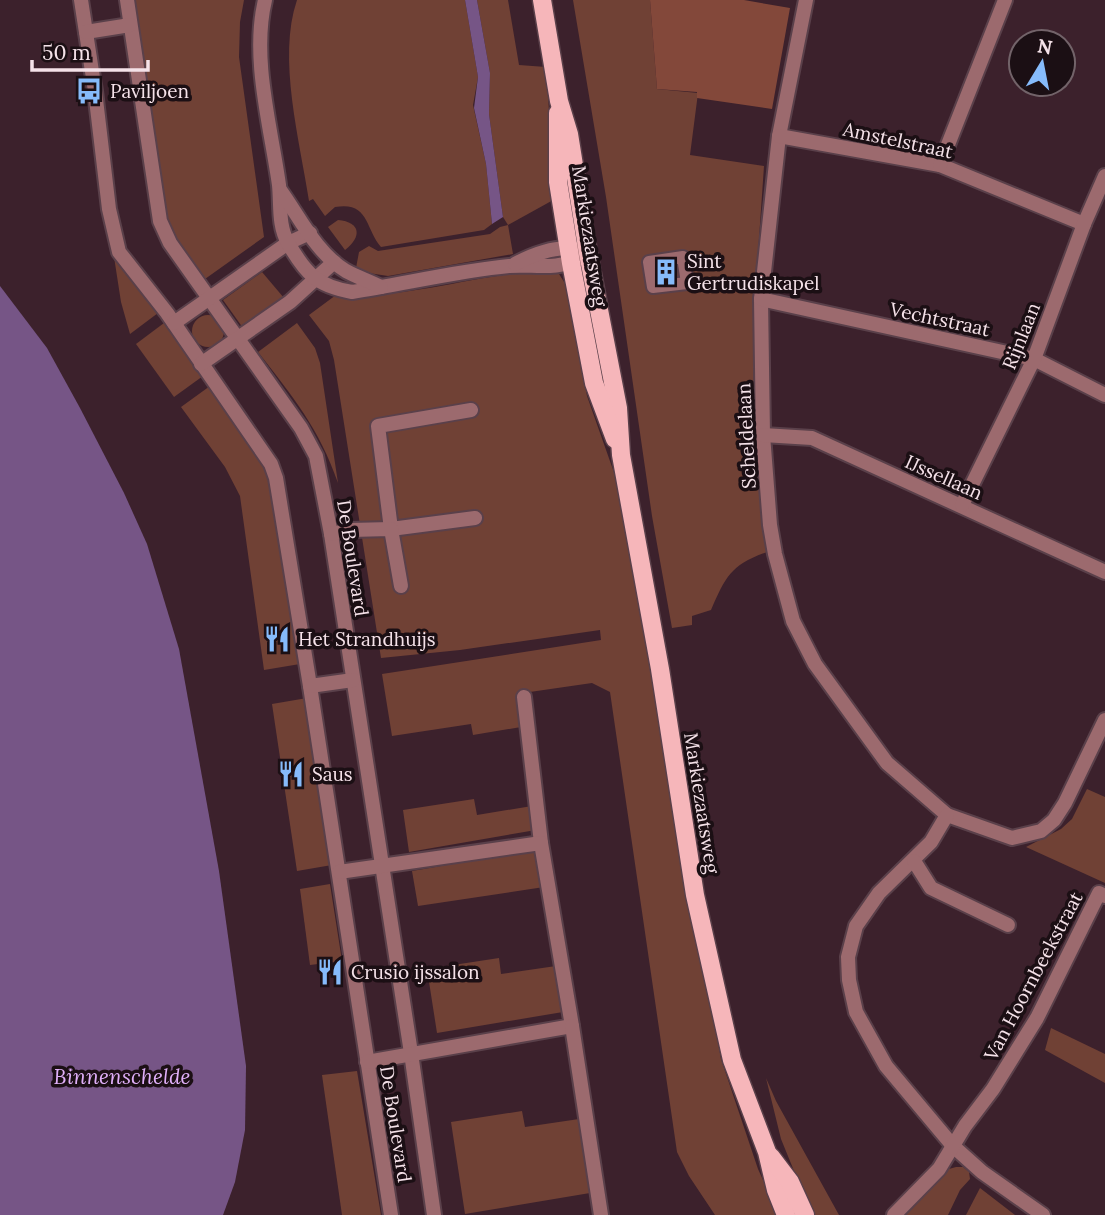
<svg xmlns="http://www.w3.org/2000/svg" width="1105" height="1215" font-family="Lora,serif">
	<style>
		.green { fill: #704135 }
		.forest { fill: #83483a }
		.water { fill: #765586 }
		.lines { fill: none; stroke-linecap: round; stroke-linejoin: round }
		.pedestrian-casing { stroke: #5a404a; stroke-width: 16 }
		.minor-casing { stroke: #5a404a; stroke-width: 18 }
		.tertiary-casing { stroke: #5a404a; stroke-width: 18 }
		.primary-casing { stroke: #5a404a; stroke-width: 21 }
		.pedestrian { stroke: #9c6a6e; stroke-width: 12 }
		.minor { stroke: #9c6a6e; stroke-width: 14 }
		.tertiary { stroke: #9c6a6e; stroke-width: 14 }
		.primary { stroke: #f6b6ba; stroke-width: 18 }
		.labels { text-anchor: middle; dominant-baseline: central; stroke-width: 7; stroke-linejoin: round; paint-order: stroke }
		.poi-label { font-size: 19px; fill: #f5e2e9; stroke: #1b0f14; text-anchor: start }
		.street-label { font-size: 19px; fill: #f5e2e9; stroke: #1b0f14 }
		.water-label { font-size: 21px; font-style: italic; fill: #e0aff9; stroke: #1b0f14 }
	</style>
	<rect width="100%" height="100%" fill="#3c212c"/>
	<!-- green -->
	<g class="green">
		<polygon points="134,0 244,0 240,22 239,57 264,237 205,279 169,230 166,220"/>
		<path d="M297,0h168l13,77 -5,28 13,59 6,60 -8,6 -103,17c-16,-19 -12,-46 -46,-40l-10,9 -12,-17 -4,2c-9,-60 -32,-143 -12,-201z"/>
		<polygon points="477,0 508,0 519,65 546,67 555,199 508,225 513,254 388,276 362,272 356,268 359,252 369,246 378,251 490,234 500,227 508,225 503,217 489,114 490,73"/>
		<path d="M573,0h77l7,89 41,4 -8,62 74,11 -11,160 1,83 6,85 7,58c-36,13 -41,24 -56,58l-19,6v9l-20,3 -20,-112 -46,-319z"/>
		<path d="M338,220c23,2 24,17 7,30l-17,-23z"/>
		<polygon points="110,231 133,279 158,313 130,334 121,302"/>
		<path d="M541,271l18,3 7,11 21,111 30,85 104,578 37,110 21,46h-64l-26,-39 -12,-24 -67,-460 -18,-9 -76,11 5,33 -48,8 -2,-11 -79,12 -10,-62 219,-34 -1,-10 -140,20 -79,8 -47,-298 -5,-19 -20,-26 27,-20c68,5 137,-20 205,-24z"/>
		<polygon points="262,272 284,298 243,328 223,300"/>
		<circle cx="208" cy="331" r="16"/>
		<polygon points="164,323 203,376 174,397 136,344"/>
		<path d="M297,323l18,25 5,15 18,120c-19,-55 -45,-86 -80,-131z"/>
		<polygon points="210,386 267,467 274,487 300,664 264,670 240,496 225,467 181,407"/>
		<polygon points="307,698 332,865 297,871 272,704"/>
		<polygon points="1087,789 1105,797 1105,883 1026,847 1061,829 1072,819"/>
		<polygon points="474,799 477,815 532,806 536,830 409,852 403,810"/>
		<polygon points="539,849 544,887 418,906 412,871"/>
		<polygon points="330,884 342,961 310,965 300,889"/>
		<polygon points="499,958 501,974 556,966 563,1012 437,1033 427,969"/>
		<polygon points="1051,1028 1105,1054 1105,1083 1045,1050"/>
		<polygon points="357,1071 381,1215 342,1215 322,1075"/>
		<polygon points="766,1078 776,1101 839,1215 812,1215 781,1139"/>
		<polygon points="522,1111 525,1127 579,1119 590,1193 465,1214 451,1122"/>
		<polygon points="956,1167 963,1167 969,1172 970,1179 960,1190 948,1215 905,1215 949,1169"/>
		<polygon points="980,1188 1015,1215 966,1215"/>
	</g>
	<!-- forest -->
	<polygon class="forest" points="650,0 744,0 790,8 772,109 697,98 697,92 657,89"/>
	<!-- water -->
	<g class="water">
		<polygon points="465,0 477,0 490,73 489,114 503,217 492,224 486,164 474,108 478,77"/>
		<polygon points="0,286 47,348 80,408 124,493 147,544 179,649 219,871 246,1066 245,1130 235,1182 223,1215 0,1215"/>
	</g>
	<g class="lines">
		<!-- pedestrian casing -->
		<g class="pedestrian-casing">
			<polygon id="pedestrian" points="683,257 687,283 653,287 649,262"/>
		</g>
		<!-- minor casing -->
		<g class="minor-casing">
			<g id="minor">
				<polyline points="81,0 95,91 109,209 119,252 167,313 271,464 276,478 310,686 391,1215"/>
				<polyline points="127,0 160,221 170,243 301,428 316,456 331,534 411,1053 434,1215"/>
				<polyline points="806,0 779,136 761,299 763,435 770,525 775,554 793,621 815,664 887,763 947,815 1012,838 1041,831 1054,820 1065,803 1105,720"/>
				<polyline points="86,32 130,25"/>
				<polyline points="779,136 940,165 1084,224"/>
				<polyline points="940,165 1005,0"/>
				<polyline points="761,299 1034,359 1105,395"/>
				<polyline points="174,323 288,243 310,233"/>
				<polyline points="201,364 290,302 334,262"/>
				<polyline points="471,410 378,426 391,529 475,518"/>
				<polyline points="763,435 812,438 1105,572"/>
				<polyline points="962,505 1034,359 1084,224 1105,176"/>
				<polyline points="331,534 350,530 391,529 401,586"/>
				<polyline points="310,686 353,680"/>
				<polyline points="524,697 541,843"/>
				<polyline points="947,815 931,842 879,893 856,926 848,957 849,980 856,1012 886,1066 953,1146 982,1172 1043,1215"/>
				<polyline points="914,861 931,888 1008,925"/>
				<polyline points="339,872 541,843 572,1026 367,1062"/>
				<polyline points="572,1026 601,1215"/>
				<polyline points="894,1215 939,1169 965,1126 993,1089 1037,1018 1099,893 1105,896"/>
			</g>
		</g>
		<!-- tertiary casing -->
		<g class="tertiary-casing">
			<g id="tertiary">
				<path d="M265,0c-14,58 6,127 14,185 2,20 -1,40 9,58 18,31 29,43 64,49 52,-8 105,-21 157,-26 24,-2 49,5 70,-8"/>
				<path d="M280,190c19,26 36,63 66,81 11,6 23,10 35,16"/>
				<path d="M515,264c19,-10 43,-20 64,-14"/>
			</g>
		</g>
		<!-- primary casing -->
		<g class="primary-casing">
			<g id="primary">
				<polyline points="542,0 559,101 569,134 588,253 618,408 621,455 660,669 695,895 732,1060 767,1152 776,1190 786,1215"/>
				<polyline points="558,113 558,182 571,263 594,383 615,439"/>
				<polyline points="771,1157 790,1182 805,1215"/>
			</g>
		</g>
		<!-- pedestrian -->
		<use href="#pedestrian" class="pedestrian"/>
		<!-- minor -->
		<use href="#minor" class="minor"/>
		<!-- tertiary -->
		<use href="#tertiary" class="tertiary"/>
		<!-- primary -->
		<use href="#primary" class="primary"/>
	</g>
	<!-- icons -->
	<defs>
		<g id="bus-bare" transform="scale(2.1)"><path d="M-5-6H5V4H4V6H2V4H-2V6H-4V4H-5ZM-3.5-4V0h7V-4ZM-3.5 1.2v1.5H-2V1.2ZM2 1.2v1.5H3.5V1.2Z" fill="#86bbfb" stroke="#1b0f14" stroke-width="2.5" paint-order="stroke"/></g>
		<g id="building-bare" transform="scale(2.1)"><path d="M-4-6H4V6H1V3H-1V6H-4ZM-2.5-4.3h1.7v1.8h-1.7ZM.8-4.3h1.7v1.8H.8ZM-2.5-1h1.7V.8h-1.7ZM.8-1h1.7V.8H.8Z" fill="#86bbfb" stroke="#1b0f14" stroke-width="2.5" paint-order="stroke"/></g>
		<g id="restaurant-bare" transform="scale(2.1)"><path d="M-5-6h1v4h1v-4h1v4h1v-4h1v5L-1.5 .5V6h-2V.5L-5-1ZM5-6V6H3V1.5H1.5Q1.5-4 5-6Z" fill="#86bbfb" stroke="#1b0f14" stroke-width="2.5" paint-order="stroke"/></g>
	</defs>
	<g fill-rule="evenodd">
		<use href="#bus-bare" x="89" y="91"/>
		<use href="#building-bare" x="666" y="272"/>
		<use href="#restaurant-bare" x="277" y="639"/>
		<use href="#restaurant-bare" x="291" y="774"/>
		<use href="#restaurant-bare" x="330" y="972"/>
	</g>
	<g class="labels">
		<!-- poi labels -->
		<g class="poi-label">
			<text x="110" y="91">Paviljoen</text>
			<text x="687" y="261">Sint<tspan x="687" dy="22">Gertrudiskapel</tspan></text>
			<text x="298" y="639">Het Strandhuijs</text>
			<text x="312" y="774">Saus</text>
			<text x="351" y="972">Crusio ijssalon</text>
		</g>
		<!-- street labels -->
		<g class="street-label">
			<text transform="translate(898 140) rotate(12)">Amstelstraat</text>
			<text transform="translate(590 236) rotate(81)">Markiezaatsweg</text>
			<text transform="translate(940 319) rotate(12)">Vechtstraat</text>
			<text transform="translate(1021 336) rotate(-68)">Rijnlaan</text>
			<text transform="translate(746 436) rotate(-93)">Scheldelaan</text>
			<text transform="translate(944 477) rotate(24)">IJssellaan</text>
			<text transform="translate(353 558) rotate(81)">De Boulevard</text>
			<text transform="translate(702 803) rotate(81)">Markiezaatsweg</text>
			<text transform="translate(1033 976) rotate(-62)">Van Hoornbeekstraat</text>
			<text transform="translate(396 1124) rotate(81)">De Boulevard</text>
		</g>
		<!-- water labels -->
		<g class="water-label">
			<text x="122" y="1076">Binnenschelde</text>
		</g>
	</g>
	<!-- north arrow -->
	<g transform="translate(1042 63) rotate(10)"><circle r="33" fill="#1b0f14" stroke="#726369" stroke-width="2"/>
	<path d="M0-5L12 26L0 18L-12 26Z" fill="#86bbfb"/>
	<text y="-10" font-size="19" font-weight="bold" text-anchor="middle" fill="#f5e2e9">N</text>
	</g>
	<!-- scale -->
	<path d="M32 60v10h116v-10" fill="none" stroke="#f5e2e9" stroke-width="3.5"/>
	<text x="42" y="60" font-size="21" fill="#f5e2e9" stroke="#1b0f14" stroke-width="5" paint-order="stroke">50 m</text>
</svg>
